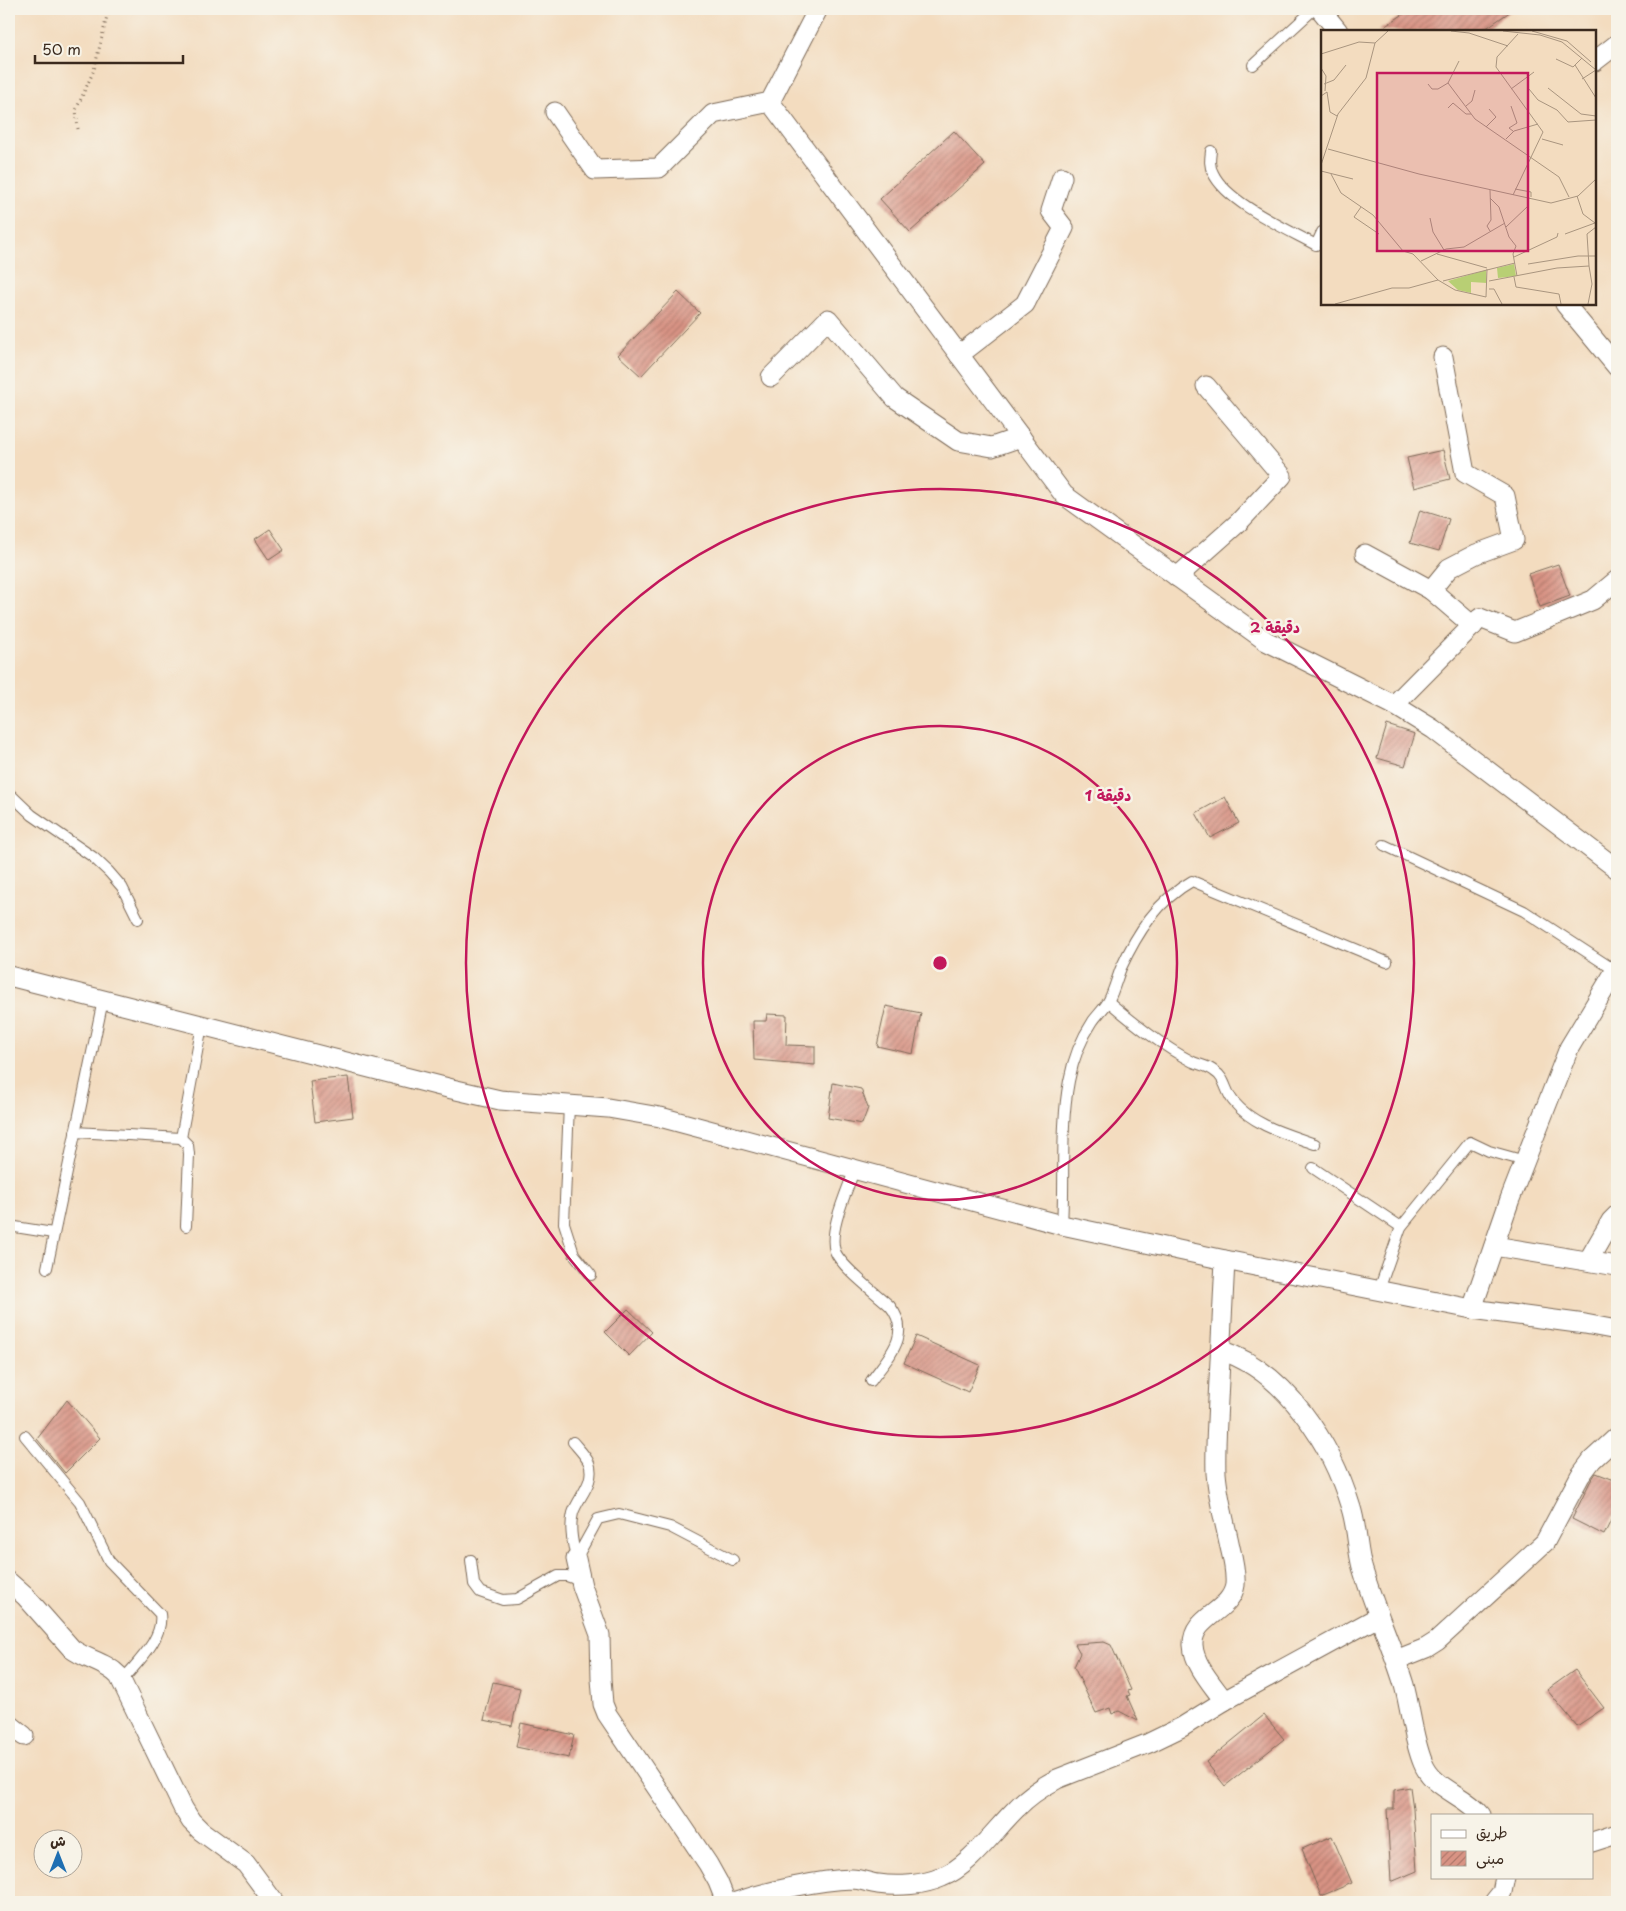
<svg xmlns="http://www.w3.org/2000/svg" width="1626" height="1911" font-family="'Playpen Sans','Playpen Sans Arabic',sans-serif">
	<style>
		.building { fill: url(#building-hatch) }
		.lines { fill: none; stroke-linecap: round; stroke-linejoin: round }
		.lane-casing { stroke: #7b6856; stroke-width: 12 }
		.street-casing { stroke: #7b6856; stroke-width: 21 }
		.path { stroke: #7b6856; stroke-width: 3; stroke-dasharray: 1 4; stroke-linecap: butt }
		.lane { stroke: #fff; stroke-width: 10 }
		.street { stroke: #fff; stroke-width: 19 }
		.ring { fill: none; stroke: #c2185b; stroke-width: 2.5 }
		.inset-road { fill: none; stroke: #a9957f; stroke-width: 1 }
		.view { fill: #c2185b; fill-opacity: 0.15; stroke: #c2185b; stroke-width: 2.5 }
		.inset-edge { fill: none; stroke: #3b2a1e; stroke-width: 2.5 }
		.centre { fill: #c2185b; stroke: #f7f3e8; stroke-width: 2.5 }
		.ring-label { font-size: 15px; text-anchor: middle; font-weight: bold; fill: #c2185b; stroke: #f7f3e8; stroke-width: 5; stroke-linejoin: round; paint-order: stroke }
	</style>
	<defs>
		<pattern id="building-hatch" width="6" height="6" patternUnits="userSpaceOnUse" patternTransform="scale(1.25)"><rect width="6" height="6" fill="#d89384"/><path d="M-1 1l2-2M0 6l6-6M5 7l2-2" fill="none" stroke="#b0786b"/></pattern>
	</defs>
	<rect width="100%" height="100%" fill="#f7f3e8"/>
	<filter id="ink" filterUnits="userSpaceOnUse"><feTurbulence type="fractalNoise" baseFrequency=".02" numOctaves="2"/><feDisplacementMap in="SourceGraphic" scale="10" xChannelSelector="R" yChannelSelector="G"/><feConvolveMatrix kernelMatrix="1 2 1 2 8 2 1 2 1" color-interpolation-filters="sRGB"/></filter>
	<filter id="wash" filterUnits="userSpaceOnUse"><feTurbulence type="fractalNoise" baseFrequency=".0096" numOctaves="4" result="noise"/><feDisplacementMap in="SourceGraphic" scale="20" xChannelSelector="R" yChannelSelector="G"/><feGaussianBlur stdDeviation="1.12" result="paint"/><feColorMatrix in="noise" values="0 0 0 0 0 0 0 0 0 0 0 0 0 0 0 0 0 1.4 0 .05"/><feComposite in="paint" operator="in"/></filter>
	<g filter="url(#wash)">
		<rect width="100%" height="100%" fill="#f3dcbf"/>
		<g id="blocks">
			<!-- building -->
			<g class="building">
				<polygon points="1411,9 1514,9 1482,31 1378,31"/>
				<polygon points="954,131 985,165 910,232 880,199"/>
				<polygon points="678,292 700,313 641,376 618,355"/>
				<polygon points="1443,450 1450,479 1414,488 1407,458"/>
				<polygon points="1420,510 1449,519 1439,551 1410,543"/>
				<polygon points="270,529 284,550 269,560 255,539"/>
				<polygon points="1558,564 1570,596 1540,607 1528,574"/>
				<polygon points="1387,725 1415,734 1405,766 1377,758"/>
				<polygon points="1225,797 1239,823 1210,838 1196,813"/>
				<polygon points="886,1006 921,1013 913,1054 877,1046"/>
				<polygon points="767,1014 787,1015 786,1045 815,1046 815,1065 754,1060 753,1021 766,1021"/>
				<polygon points="348,1077 353,1117 315,1122 310,1081"/>
				<polygon points="833,1083 861,1089 868,1108 862,1124 828,1118"/>
				<polygon points="628,1309 652,1332 629,1356 605,1332"/>
				<polygon points="916,1336 980,1365 968,1392 904,1363"/>
				<polygon points="67,1400 100,1438 65,1473 37,1439"/>
				<polygon points="1596,1473 1617,1481 1617,1508 1604,1535 1572,1519 1590,1482"/>
				<polygon points="1104,1642 1111,1645 1131,1690 1128,1691 1130,1695 1127,1696 1138,1721 1119,1711 1112,1714 1110,1708 1096,1713 1074,1667 1080,1653 1075,1644"/>
				<polygon points="1575,1670 1604,1708 1577,1726 1547,1690"/>
				<polygon points="493,1682 520,1688 512,1726 484,1720"/>
				<polygon points="1264,1715 1284,1739 1225,1786 1206,1762"/>
				<polygon points="521,1723 574,1735 569,1758 516,1747"/>
				<polygon points="1410,1787 1413,1809 1417,1871 1391,1882 1387,1809 1394,1809 1394,1790"/>
				<polygon points="1332,1836 1352,1883 1321,1896 1302,1849"/>
			</g>
		</g>
	</g>
	<g filter="url(#ink)">
		<use href="#blocks" fill-opacity="0" stroke="#7b6856" stroke-width="1"/>
		<g class="lines">
			<!-- lane casing -->
			<g class="lane-casing">
				<g id="lane">
					<polyline points="1253,65 1314,9"/>
					<path d="M1211,151c-1,8 -2,15 2,22 14,30 74,56 103,72l6,-13"/>
					<polyline points="9,793 32,815 93,857 109,872 122,887 138,919"/>
					<polyline points="1384,845 1524,911 1616,971"/>
					<path d="M1109,1002c26,22 53,44 84,60 7,3 15,4 21,9 12,7 11,21 20,31 20,24 53,32 81,42"/>
					<polyline points="569,1105 564,1223 574,1254 591,1275"/>
					<polyline points="75,1132 181,1138 188,1145 189,1154 186,1226"/>
					<polyline points="181,1138 202,1025"/>
					<path d="M855,1168c-7,21 -27,62 -20,83 5,15 42,43 55,55 23,29 -2,51 -19,75"/>
					<polyline points="1313,1168 1401,1227"/>
					<path d="M1062,1225c3,-48 -2,-97 7,-144 4,-22 12,-42 24,-60 5,-7 12,-13 16,-21 5,-10 8,-22 12,-32 16,-35 37,-68 71,-87l195,81"/>
					<polyline points="9,1226 53,1233"/>
					<polyline points="47,1268 103,1000"/>
					<polyline points="1379,1290 1401,1227 1470,1142 1489,1151 1525,1161"/>
					<path d="M25,1436l55,66 29,59 51,53c4,25 -24,49 -38,67"/>
					<path d="M573,1442c5,6 13,14 16,21 7,19 -11,34 -16,50 -4,16 0,30 3,46"/>
					<polyline points="576,1559 598,1519 619,1514 670,1527 733,1560"/>
					<polyline points="471,1560 474,1584 480,1592 503,1600 517,1599 558,1576 567,1576 581,1581"/>
				</g>
			</g>
			<!-- street casing -->
			<g class="street-casing">
				<g id="street">
					<polyline points="1320,9 1338,31"/>
					<polyline points="1595,61 1617,44"/>
					<polyline points="770,102 1064,495 1266,641 1394,705 1433,729 1617,869"/>
					<polyline points="555,112 595,170 659,168 713,114 770,102 818,9"/>
					<polyline points="1565,304 1617,367"/>
					<polyline points="959,355 1025,304 1064,228 1051,211 1062,177"/>
					<polyline points="1443,357 1465,473 1505,496 1514,540 1476,554 1449,568 1431,590 1473,626"/>
					<polyline points="771,377 828,319 895,398 958,441 992,447 1021,437"/>
					<polyline points="1365,554 1431,590"/>
					<polyline points="1177,577 1239,522 1282,476 1206,386"/>
					<polyline points="1394,705 1480,618 1515,632 1593,600 1617,580"/>
					<polyline points="9,976 452,1089 500,1100 608,1108 660,1117 1062,1225 1225,1260 1472,1309 1585,1324 1617,1330"/>
					<polyline points="1494,1246 1617,1266"/>
					<polyline points="1588,1261 1611,1221 1617,1215"/>
					<polyline points="1472,1309 1510,1199 1569,1048 1617,968"/>
					<path d="M1220,1350c66,21 112,95 131,158 6,19 6,40 11,59 12,41 30,78 42,118 7,26 9,54 19,78 10,26 41,31 58,52"/>
					<polyline points="576,1559 582,1586 600,1635 601,1679 603,1704 607,1714 708,1864 718,1882 726,1902"/>
					<path d="M9,1582l17,15 46,52c15,11 34,13 47,27l64,132 8,13 10,10 45,33 28,38"/>
					<polyline points="1396,1660 1426,1648 1437,1641 1545,1542 1580,1476 1592,1460 1617,1437"/>
					<path d="M1224,1701c-11,-16 -30,-36 -31,-56 -1,-29 38,-33 42,-60 1,-13 -2,-26 -5,-38 -5,-24 -12,-49 -14,-74 -1,-24 1,-49 2,-73 2,-46 5,-93 7,-140"/>
					<polyline points="9,1724 24,1736"/>
					<polyline points="1592,1842 1617,1834"/>
					<path d="M736,1902c33,-11 82,-22 116,-23 9,0 17,4 26,5 20,3 46,1 64,-7 28,-11 53,-48 75,-69 11,-12 25,-21 40,-29l92,-36 33,-16 42,-26 154,-84"/>
					<polyline points="1494,1902 1502,1892 1505,1877"/>
				</g>
			</g>
			<!-- path -->
			<polyline class="path" points="78,129 76,110 94,70 107,16 111,9"/>
			<!-- lane -->
			<use href="#lane" class="lane"/>
			<!-- street -->
			<use href="#street" class="street"/>
		</g>
	</g>
	<!-- distance rings -->
	<g class="ring">
		<circle cx="940" cy="963" r="237"/>
		<circle cx="940" cy="963" r="474"/>
	</g>
	<!-- overview -->
	<g transform="translate(1321 30)">
		<rect width="275" height="275" fill="#f3dcbf"/>
		<path d="M193,234l2,12 -18,2 -1,-10zM165,240l1,13 -16,-1v11l-13,-3 -10,-9z" fill="#b8cf74"/>
		<path class="inset-road" d="M130,1l18,2 39,13M182,1l37,4 22,7 34,28M211,1l35,10 24,21M0,24l38,-12 16,1M235,29l17,8 9,-9M254,35l21,33M0,38l5,8 -1,15M261,49l14,-9M127,53l27,36 84,58 10,20M3,54l10,-4 12,-15M107,54l4,5h6l10,-6 11,-22M227,58l33,26 15,2M190,59l23,-17M208,59l9,11 19,10 11,12 28,-2M0,66l6,-4 3,20 7,4M145,76l6,-5 3,-11M190,76l6,17 -8,5 4,3M127,78l5,-5 13,11h5M165,97l10,-10 -7,-8M185,109l8,-8 24,-7M221,109l21,6M7,119l91,25 132,29 27,-7 18,-17M0,135l17,-51 28,-36 9,-35 13,-12M0,141l32,8M10,144l10,19 32,22 30,36 10,3 25,26 17,10 31,7 1,-28M194,159l16,3v5M192,165l30,-63 -47,-65 1,-10 21,-23M169,168l9,9 10,30 7,9 -3,8 4,22M40,177l-7,10 25,17M109,188l3,14 11,18M185,197l22,-21M169,201l-3,-5 4,-6 -1,-30M244,204l30,-11 -12,-9 -6,-18M116,224l50,14M193,227l43,-20 1,-4M100,231l25,-12 18,-2 41,-24M207,234l50,-8h18M193,247l2,10 43,7 2,10M122,251l72,-18M168,251l68,-13 32,-2 -2,-32 9,-7M168,259h5l8,15M14,274l57,-16h17l29,-8M267,274l4,-20 -3,-18"/>
		<path class="view" d="M56,43h151v178h-151z"/>
		<rect width="275" height="275" class="inset-edge"/>
	</g>
	<circle cx="940" cy="963" r="8" class="centre"/>
	<g class="ring-label">
		<text x="1275" y="633">2 دقيقة</text>
		<text x="1108" y="801">1 دقيقة</text>
	</g>
	<!-- margin -->
	<rect width="1626" height="1911" fill="none" stroke="#f7f3e8" stroke-width="30"/>
	<!-- legend -->
	<rect x="1431" y="1814" width="162" height="65" fill="#f7f3e8" stroke="#aca397"/>
	<rect x="1441" y="1830" width="25" height="8" fill="#ffffff" stroke="#aca397"/>
	<text x="1476" y="1838" font-size="15" fill="#3b2a1e">طريق</text>
	<rect x="1441" y="1851" width="25" height="15" fill="url(#building-hatch)" stroke="#aca397"/>
	<text x="1476" y="1864" font-size="15" fill="#3b2a1e">مبنى</text>
	<!-- north arrow -->
	<g transform="translate(58 1854)"><circle r="24" fill="#f7f3e8" stroke="#aca397"/>
	<path d="M0-4L9 19L0 12L-9 19Z" fill="#1f6fb2"/>
	<text y="-8" font-size="14" font-weight="bold" text-anchor="middle" fill="#3b2a1e">ش</text>
	</g>
	<!-- scale -->
	<path d="M35 55v8h148v-8" fill="none" stroke="#3b2a1e" stroke-width="2.5"/>
	<text x="42" y="55" font-size="15" fill="#3b2a1e" stroke="#f7f3e8" stroke-width="4" paint-order="stroke">50 m</text>
</svg>
